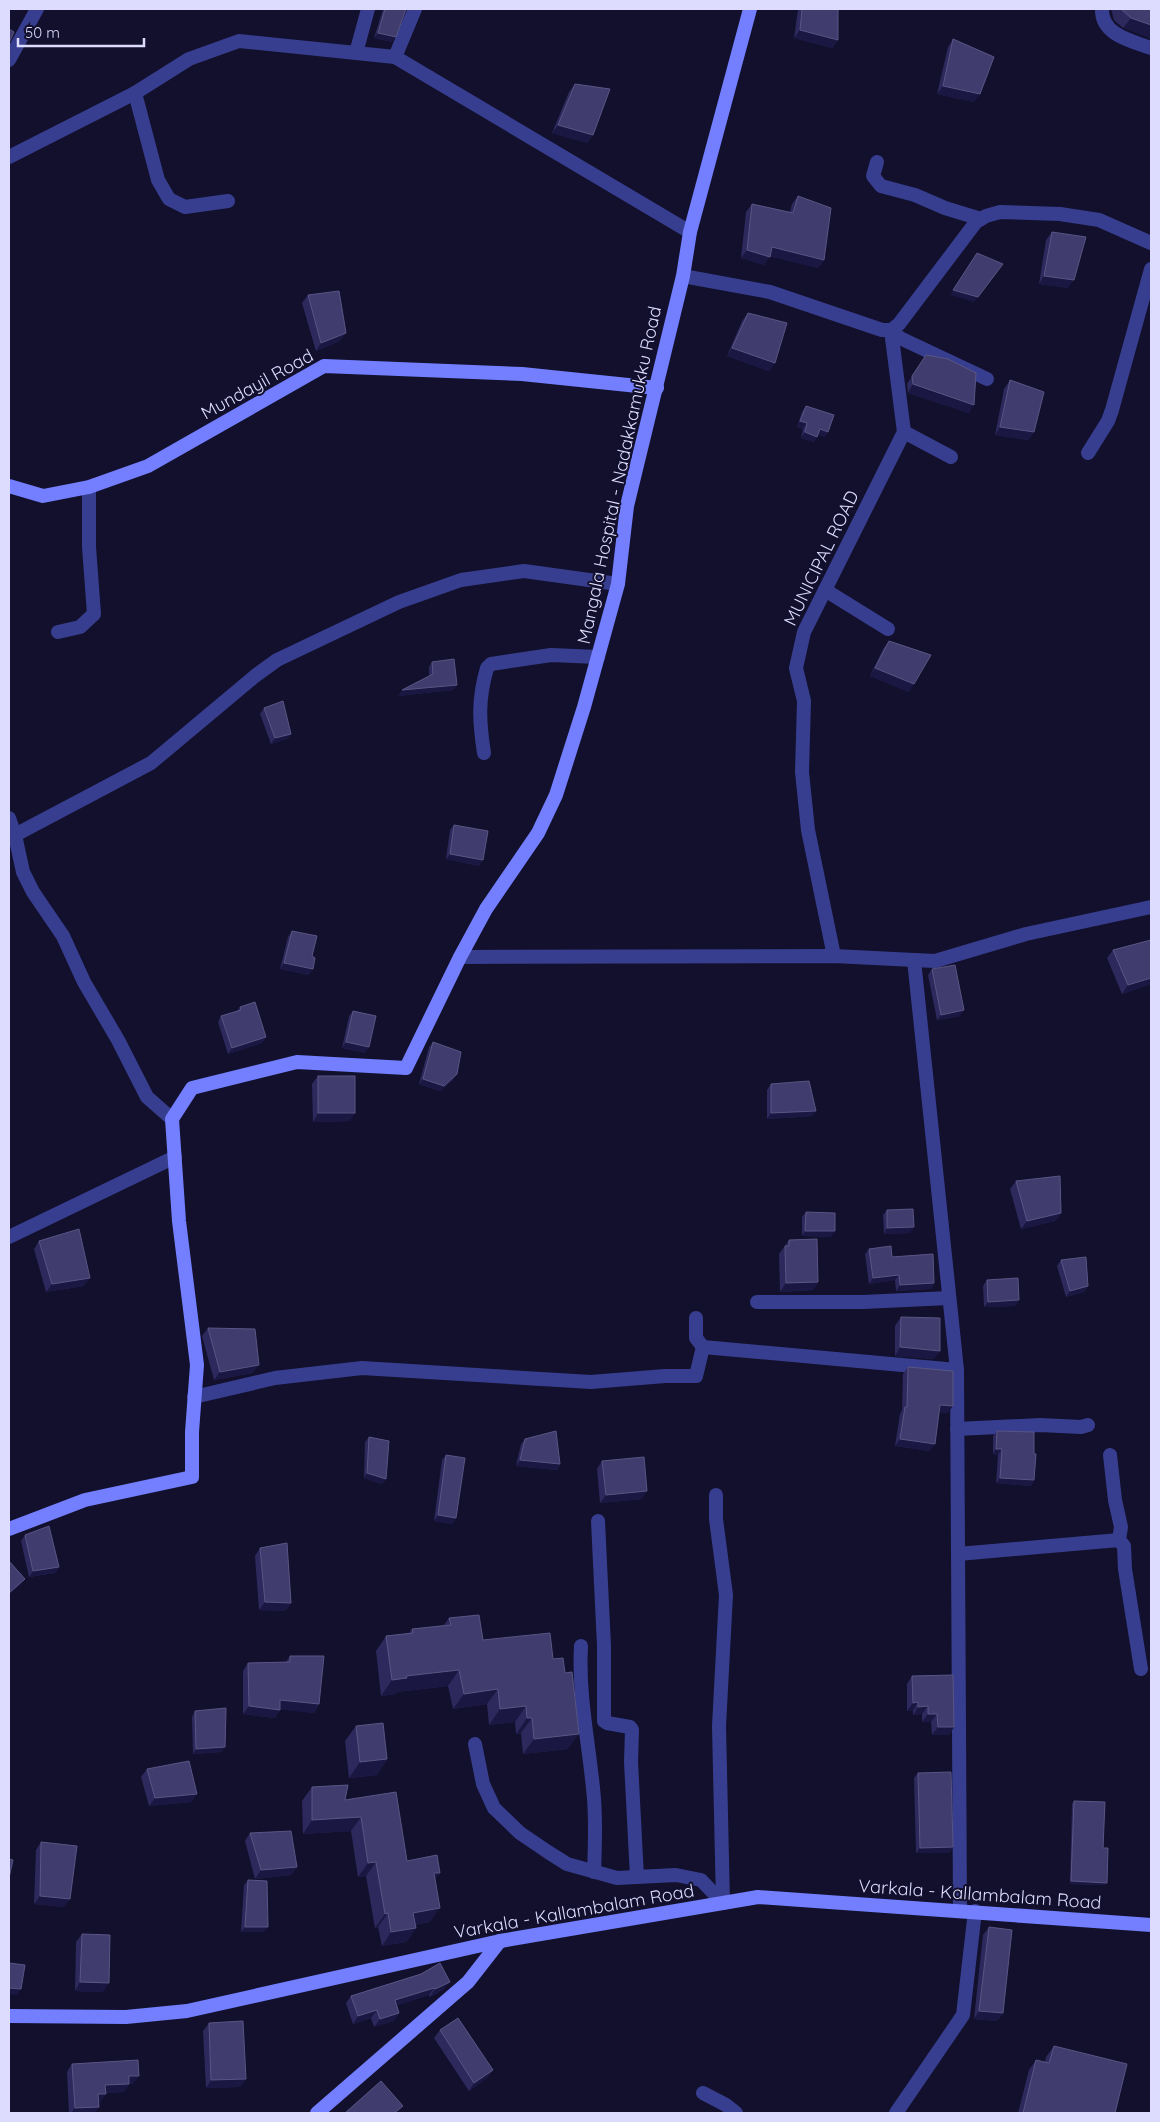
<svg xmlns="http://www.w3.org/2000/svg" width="1160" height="2122" font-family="Quicksand,sans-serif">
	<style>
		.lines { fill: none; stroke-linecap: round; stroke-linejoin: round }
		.minor { stroke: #383e8f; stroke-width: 14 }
		.secondary { stroke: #737fff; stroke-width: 14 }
		.wall { fill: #2d295c }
		.shaded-wall { fill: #1a1742 }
		.building { fill: #403c6e; stroke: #595584 }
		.labels { text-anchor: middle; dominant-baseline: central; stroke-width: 4; stroke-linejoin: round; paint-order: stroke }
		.street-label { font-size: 18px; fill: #dddcff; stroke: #12102d }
	</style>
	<rect width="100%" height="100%" fill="#12102d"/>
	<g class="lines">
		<!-- minor -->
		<g class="minor">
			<path d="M1102,9c-1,26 30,32 49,39"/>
			<polyline points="356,53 368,9"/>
			<polyline points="395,57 415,9"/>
			<polyline points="9,60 37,9"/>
			<polyline points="135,93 158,180 169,199 185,207 228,201"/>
			<polyline points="9,157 135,93 189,59 239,41 395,57 690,232"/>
			<polyline points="877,162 873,176 881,186 915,195 945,208 981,219"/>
			<polyline points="683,276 770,292 882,330 891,330 899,324 976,222 986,216 1000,212 1060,214 1099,220 1151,243"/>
			<polyline points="891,330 900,338 987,379"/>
			<polyline points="904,432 951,457"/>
			<polyline points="1088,453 1108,421 1112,410 1151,269"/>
			<polyline points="825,590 888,629"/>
			<polyline points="58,632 80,627 94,614 89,547 89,487"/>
			<path d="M484,753c-5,-32 -6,-54 3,-85l4,-4 60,-9 47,2"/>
			<polyline points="9,818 15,835 23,872 33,892 63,936 84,982 118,1040 147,1097 172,1119"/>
			<polyline points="15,835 151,763 255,676 277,660 399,602 461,580 524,571 618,584"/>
			<polyline points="834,956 808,830 802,772 804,701 796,668 804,632 904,432 891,330"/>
			<polyline points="460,957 834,956 914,960 957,1370 960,1910"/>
			<polyline points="914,960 935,961 1026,934 1151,907"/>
			<polyline points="9,1237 175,1157"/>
			<polyline points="757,1302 863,1302 949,1298"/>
			<polyline points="696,1318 696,1338 703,1347 957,1370"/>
			<polyline points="194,1397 275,1378 362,1368 591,1382 665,1376 696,1376 703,1347"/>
			<polyline points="957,1429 1040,1425 1081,1427 1088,1425"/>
			<polyline points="1110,1455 1115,1500 1121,1527 1119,1540"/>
			<polyline points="716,1495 716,1519 726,1595 719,1726 723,1903"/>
			<polyline points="598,1521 604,1646 604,1721 607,1723 630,1727 632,1730 631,1762 637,1877"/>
			<polyline points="958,1554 1119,1540 1124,1546 1125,1569 1141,1669"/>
			<path d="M581,1646c-3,52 9,102 13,153 2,25 1,49 0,73"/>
			<polyline points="475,1744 483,1784 494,1808 520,1833 548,1852 567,1864 617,1878 676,1875 701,1880 723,1903"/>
			<polyline points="703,2093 726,2105 736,2113"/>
			<polyline points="896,2113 963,2015 975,1911"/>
		</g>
		<!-- secondary -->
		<g class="secondary">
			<polyline points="9,486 43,496 89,487 148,466 324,366 522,374 657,388"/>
			<polyline points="9,1529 85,1500 192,1477 192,1432 197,1365 179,1221 172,1119 192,1088 297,1062 406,1068 460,957 486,909 538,833 556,795 584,707 618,584 627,506 683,276 690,232 750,9"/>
			<polyline points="9,2016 126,2017 187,2011 500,1941 758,1897 1151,1925"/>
			<polyline points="317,2113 468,1982 500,1941"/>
		</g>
	</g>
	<!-- wall -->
	<g class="wall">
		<polygon points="383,9 406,9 392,42 374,38"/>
		<polygon points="798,9 838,9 838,40 832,48 794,38"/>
		<polygon points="1111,9 1151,9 1123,28 1114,20"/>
		<polygon points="953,39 974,102 937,94 948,47"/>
		<polygon points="575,84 593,135 587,143 552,133 569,92"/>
		<polygon points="798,196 824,260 818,268 770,256 764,265 741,258 746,212 752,204 790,212 792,204"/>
		<polygon points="1052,232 1068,288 1039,284 1046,240"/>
		<polygon points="308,295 340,341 316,351 302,303"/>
		<polygon points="748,313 775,363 769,371 727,356 742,321"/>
		<polygon points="926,355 969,413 908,393 907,384"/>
		<polygon points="1010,380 1034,432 1028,440 995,435 1004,389"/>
		<polygon points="806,406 825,437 818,435 814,442 801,438 803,429 797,427 802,412"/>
		<polygon points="889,641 909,692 870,676 883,649"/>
		<polygon points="432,662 457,685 453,690 398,696 429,676 429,667"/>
		<polygon points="264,708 291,734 287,739 271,744 260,714"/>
		<polygon points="454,825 479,866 446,859 450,830"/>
		<polygon points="292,931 312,956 309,975 280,969 288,937"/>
		<polygon points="1151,940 1151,984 1122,994 1107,958 1113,950"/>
		<polygon points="932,969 960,1016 937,1020 928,975"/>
		<polygon points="240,1007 266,1037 262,1043 228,1054 218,1022 221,1016 237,1011"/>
		<polygon points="353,1011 365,1053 342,1048 349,1016"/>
		<polygon points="433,1042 453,1080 440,1091 419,1084 429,1047"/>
		<polygon points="318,1076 350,1121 313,1122 312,1084"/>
		<polygon points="771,1084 813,1116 767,1119 767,1090"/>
		<polygon points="1016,1181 1061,1213 1055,1221 1021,1229 1010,1189"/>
		<polygon points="887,1210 910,1233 884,1234 883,1215"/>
		<polygon points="806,1212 831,1237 802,1236 802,1217"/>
		<polygon points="789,1240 818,1282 813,1290 780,1292 779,1254"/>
		<polygon points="39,1241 84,1286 46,1292 34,1249"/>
		<polygon points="869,1249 892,1257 934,1283 931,1289 896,1291 895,1280 869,1284 865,1254"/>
		<polygon points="1061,1260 1088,1286 1084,1292 1066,1297 1057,1266"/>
		<polygon points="987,1280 1016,1306 984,1307 983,1286"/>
		<polygon points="901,1317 934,1359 895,1356 895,1326"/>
		<polygon points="208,1328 253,1373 214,1380 202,1336"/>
		<polygon points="908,1367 948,1413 939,1412 930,1451 895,1446 900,1414 902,1410 903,1374"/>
		<polygon points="997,1431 1034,1454 1034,1480 1031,1486 996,1483 998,1455 993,1454 993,1436"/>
		<polygon points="369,1437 386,1479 382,1484 364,1478 365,1442"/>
		<polygon points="525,1439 560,1464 557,1470 516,1466 521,1444"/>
		<polygon points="446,1455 456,1518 452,1524 434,1521 442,1460"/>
		<polygon points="602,1461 642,1499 600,1503 597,1469"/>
		<polygon points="25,1535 59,1567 55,1573 29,1577 21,1541"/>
		<polygon points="260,1548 291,1603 285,1611 259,1610 255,1556"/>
		<polygon points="449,1618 483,1640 553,1659 568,1749 523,1754 521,1733 516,1734 515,1722 489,1725 487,1704 453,1709 448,1686 397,1692 396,1694 381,1696 376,1651 386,1636 409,1633 412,1629 444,1625"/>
		<polygon points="290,1656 319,1704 314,1713 280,1709 275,1718 243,1714 243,1671 248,1663 286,1662"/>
		<polygon points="912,1676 954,1727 949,1735 932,1735 931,1722 922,1722 922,1714 913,1715 913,1711 907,1711 907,1684"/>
		<polygon points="195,1711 225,1747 221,1752 193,1754 192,1717"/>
		<polygon points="356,1726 387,1759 377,1775 349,1778 345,1741"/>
		<polygon points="147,1769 192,1802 149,1806 141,1777"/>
		<polygon points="918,1773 953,1847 949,1853 916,1853 914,1778"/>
		<polygon points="312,1787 345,1800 407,1861 435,1880 430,1922 415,1925 416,1928 406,1942 382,1946 378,1927 375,1928 366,1876 358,1877 351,1831 303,1834 302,1801"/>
		<polygon points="1074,1801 1103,1848 1106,1885 1070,1884 1072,1804"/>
		<polygon points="250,1833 297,1867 291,1875 255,1879 245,1841"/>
		<polygon points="41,1842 64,1907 34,1904 36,1850"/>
		<polygon points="248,1880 264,1932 241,1932 244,1885"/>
		<polygon points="989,1927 1003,2013 997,2021 974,2019 983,1935"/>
		<polygon points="82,1934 103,1992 75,1991 76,1942"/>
		<polygon points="421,1974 444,1989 430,1997 429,1995 397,2005 399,2013 394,2021 374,2027 371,2018 353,2024 346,2003 351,1996"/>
		<polygon points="209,2023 246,2079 240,2087 206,2088 203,2031"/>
		<polygon points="440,2030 493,2070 487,2078 469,2091 434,2038"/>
		<polygon points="1054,2046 1115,2113 1018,2113 1029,2070 1036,2060 1045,2062 1046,2057"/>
		<polygon points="72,2064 133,2084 129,2084 124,2092 106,2093 100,2102 98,2102 99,2107 94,2113 69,2113 67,2072"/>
	</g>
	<!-- shaded-wall -->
	<g class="shaded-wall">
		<polygon points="1131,18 1151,25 1151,39 1123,28"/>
		<polygon points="800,30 838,40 832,48 794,38"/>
		<polygon points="378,33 396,37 392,42 374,38"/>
		<polygon points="943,86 980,94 974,102 937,94"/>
		<polygon points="558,125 593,135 587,143 552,133"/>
		<polygon points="772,247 824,260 818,268 767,256"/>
		<polygon points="747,250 770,257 764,265 741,258"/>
		<polygon points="1003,264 974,302 950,295 953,290"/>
		<polygon points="1044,276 1074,280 1068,288 1039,284"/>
		<polygon points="346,333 340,341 316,351 321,343"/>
		<polygon points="732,348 775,363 769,371 727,356"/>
		<polygon points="913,384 974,405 969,413 908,393"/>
		<polygon points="800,421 807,423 803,429 797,427"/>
		<polygon points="1000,427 1034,432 1028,440 995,435"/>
		<polygon points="820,429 828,432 825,437 816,435"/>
		<polygon points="805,432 817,437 814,442 801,438"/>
		<polygon points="875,668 914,684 909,692 870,676"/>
		<polygon points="457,685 453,690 398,696 402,690"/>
		<polygon points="291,734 287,739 271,744 275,738"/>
		<polygon points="450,854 483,860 479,866 446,859"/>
		<polygon points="284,963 313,969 309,975 280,969"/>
		<polygon points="1151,978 1151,984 1122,994 1128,985"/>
		<polygon points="964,1010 960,1016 937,1020 941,1015"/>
		<polygon points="266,1037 262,1043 228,1054 232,1048"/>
		<polygon points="346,1042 369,1047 365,1053 342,1048"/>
		<polygon points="457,1074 453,1080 440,1091 419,1084 423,1079"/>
		<polygon points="816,1111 813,1116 767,1119 771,1113"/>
		<polygon points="318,1113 355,1113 350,1121 313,1122"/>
		<polygon points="1061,1213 1055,1221 1021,1229 1027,1221"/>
		<polygon points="914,1227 910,1233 884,1234 887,1228"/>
		<polygon points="805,1231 835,1231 831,1237 802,1236"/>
		<polygon points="899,1275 895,1280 869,1284 873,1278"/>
		<polygon points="90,1278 84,1286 46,1292 52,1284"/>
		<polygon points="818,1282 813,1290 780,1292 786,1283"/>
		<polygon points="934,1283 931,1289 896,1291 900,1285"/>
		<polygon points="1088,1286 1084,1292 1066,1297 1070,1291"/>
		<polygon points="1019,1300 1016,1306 984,1307 988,1302"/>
		<polygon points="900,1347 940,1351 934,1359 895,1356"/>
		<polygon points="259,1365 253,1373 214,1380 220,1372"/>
		<polygon points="940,1405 953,1406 948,1413 935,1412"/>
		<polygon points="900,1439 935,1444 930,1451 895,1446"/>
		<polygon points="996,1449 1002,1449 998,1455 993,1454"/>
		<polygon points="520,1460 560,1464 557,1470 516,1466"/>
		<polygon points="367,1473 386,1479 382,1484 364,1478"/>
		<polygon points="1000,1478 1034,1480 1031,1486 996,1483"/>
		<polygon points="647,1491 642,1499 600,1503 606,1495"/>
		<polygon points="438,1515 456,1518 452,1524 434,1521"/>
		<polygon points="59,1567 55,1573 29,1577 33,1571"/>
		<polygon points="25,1579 21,1584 9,1595 9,1593"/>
		<polygon points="265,1602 291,1603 285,1611 259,1610"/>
		<polygon points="459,1670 448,1686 397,1692 396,1694 381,1696 392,1680 406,1676"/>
		<polygon points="498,1689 487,1704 453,1709 464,1694"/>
		<polygon points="280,1700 319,1704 314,1713 274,1709"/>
		<polygon points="918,1702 913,1711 907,1711 913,1703"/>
		<polygon points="249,1706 280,1710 275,1718 243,1714"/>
		<polygon points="526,1706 515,1722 489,1725 500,1709"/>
		<polygon points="928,1706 922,1714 913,1715 918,1707"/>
		<polygon points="928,1714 937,1714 931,1722 922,1722"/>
		<polygon points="527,1718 532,1718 521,1733 516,1734"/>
		<polygon points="938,1727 954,1727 949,1735 932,1735"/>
		<polygon points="579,1734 568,1749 523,1754 534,1739"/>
		<polygon points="225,1747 221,1752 193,1754 196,1749"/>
		<polygon points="387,1759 377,1775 349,1778 360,1762"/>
		<polygon points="197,1794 192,1802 149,1806 155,1798"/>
		<polygon points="361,1817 351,1831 303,1834 312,1820"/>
		<polygon points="953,1847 949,1853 916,1853 920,1848"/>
		<polygon points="376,1862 366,1876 358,1877 368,1863"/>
		<polygon points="297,1867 291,1875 255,1879 261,1870"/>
		<polygon points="434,1873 440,1873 430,1887"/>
		<polygon points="1071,1881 1107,1883 1106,1885 1070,1884"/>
		<polygon points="40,1896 70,1899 64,1907 34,1904"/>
		<polygon points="440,1908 430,1922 403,1927 413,1913"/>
		<polygon points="388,1913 378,1927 375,1928 385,1914"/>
		<polygon points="245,1927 268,1927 264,1932 241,1932"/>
		<polygon points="416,1928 406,1942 382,1946 391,1932"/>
		<polygon points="80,1982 109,1983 103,1992 75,1991"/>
		<polygon points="450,1982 444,1989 430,1997 435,1989"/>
		<polygon points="9,1988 21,1989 17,1995 9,1994"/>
		<polygon points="434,1988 429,1995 390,2008 395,2000"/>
		<polygon points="377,2010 371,2018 353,2024 358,2016"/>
		<polygon points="979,2011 1003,2013 997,2021 974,2019"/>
		<polygon points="399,2013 394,2021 374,2027 380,2019"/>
		<polygon points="493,2070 487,2078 469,2091 474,2083"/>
		<polygon points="129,2076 139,2076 133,2084 123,2084"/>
		<polygon points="246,2079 240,2087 206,2088 211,2080"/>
		<polygon points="129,2084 124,2092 100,2093 105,2085"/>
		<polygon points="98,2094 106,2094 100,2102 92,2103"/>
		<polygon points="403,2106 398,2113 394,2113"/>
		<polygon points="99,2107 94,2113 71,2113 75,2108"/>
	</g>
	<!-- building -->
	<g class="building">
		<polygon points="385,9 406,9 396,37 378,33"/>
		<polygon points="802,9 838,9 838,40 800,30"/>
		<polygon points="1121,9 1151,9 1151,25 1131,18"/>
		<polygon points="9,29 14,32 9,43"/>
		<polygon points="953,39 994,57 980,94 943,86"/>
		<polygon points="575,84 610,89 593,135 558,125"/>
		<polygon points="798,196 831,208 824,260 772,247 770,257 747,250 752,204 793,213"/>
		<polygon points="1052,232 1086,237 1074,280 1044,276"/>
		<polygon points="977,253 1003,264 978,297 953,290"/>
		<polygon points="339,291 346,333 321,343 308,295"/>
		<polygon points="748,313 787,323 775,363 732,348"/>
		<polygon points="926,355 948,359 976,373 974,405 913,384 912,376"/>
		<polygon points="1010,380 1044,392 1034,432 1000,427"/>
		<polygon points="806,406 834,415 828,432 820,429 817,437 805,432 807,423 800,421"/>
		<polygon points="889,641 931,655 914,684 875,668"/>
		<polygon points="454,659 457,685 402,690 433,674 432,662"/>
		<polygon points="283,701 291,734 275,738 264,708"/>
		<polygon points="454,825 488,831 483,860 450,854"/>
		<polygon points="292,931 317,936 312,956 315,958 313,969 284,963"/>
		<polygon points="1151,940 1151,978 1128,985 1113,950"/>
		<polygon points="955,965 964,1010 941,1015 932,969"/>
		<polygon points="255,1002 266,1037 232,1048 221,1016 241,1010 240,1007"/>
		<polygon points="353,1011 376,1016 369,1047 346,1042"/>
		<polygon points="433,1042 461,1052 457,1074 444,1086 423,1079"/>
		<rect x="318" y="1076" width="37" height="37"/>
		<polygon points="809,1081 816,1111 771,1113 771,1084"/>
		<polygon points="1060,1176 1061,1213 1027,1221 1016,1181"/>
		<polygon points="913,1209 914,1227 887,1228 887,1210"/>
		<polygon points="806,1212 835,1213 835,1231 805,1231"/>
		<polygon points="79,1229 90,1278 52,1284 39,1241"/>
		<polygon points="817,1239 818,1282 786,1283 785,1246 789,1246 789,1240"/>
		<polygon points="891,1246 892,1257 933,1254 934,1283 900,1285 899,1275 873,1278 869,1249"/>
		<polygon points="1086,1257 1088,1286 1070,1291 1061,1260"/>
		<polygon points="1018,1278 1019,1300 988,1302 987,1280"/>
		<polygon points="901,1317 940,1318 940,1351 900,1347"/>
		<polygon points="208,1328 255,1329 259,1365 220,1372"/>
		<polygon points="908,1367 953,1371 953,1406 940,1405 935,1444 900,1439 905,1407 907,1407"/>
		<polygon points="556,1431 560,1464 520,1460 525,1439"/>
		<polygon points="997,1431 1034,1432 1034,1454 1036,1454 1034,1480 1000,1478 1002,1449 996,1449"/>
		<polygon points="369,1437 389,1441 386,1479 367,1473"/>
		<polygon points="446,1455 465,1458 456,1518 438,1515"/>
		<polygon points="644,1457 647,1491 606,1495 602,1461"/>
		<polygon points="49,1526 59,1567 33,1571 25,1535"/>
		<polygon points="287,1543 291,1603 265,1602 260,1548"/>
		<polygon points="9,1561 25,1579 9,1593"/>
		<polygon points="479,1615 483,1640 550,1633 553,1659 563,1658 565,1673 572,1672 579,1734 534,1739 532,1718 527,1718 526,1706 500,1709 498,1689 464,1694 459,1670 406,1676 407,1678 392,1680 386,1636 413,1633 412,1629 451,1625 449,1618"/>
		<polygon points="290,1656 324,1656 319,1704 280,1700 280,1710 249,1706 248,1663 290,1662"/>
		<polygon points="953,1675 954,1727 938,1727 937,1714 928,1714 928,1706 918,1707 918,1702 913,1703 912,1676"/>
		<polygon points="226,1708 225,1747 196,1749 195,1711"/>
		<polygon points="383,1723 387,1759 360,1762 356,1726"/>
		<polygon points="189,1761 197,1794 155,1798 147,1769"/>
		<polygon points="951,1772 953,1847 920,1848 918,1773"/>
		<polygon points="348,1785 345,1800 396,1792 407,1861 437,1855 440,1873 434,1873 440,1908 413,1913 416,1928 391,1932 388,1913 385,1914 376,1862 368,1863 361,1817 312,1820 312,1787"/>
		<polygon points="1074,1801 1105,1802 1103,1848 1108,1848 1107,1883 1071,1881"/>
		<polygon points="291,1831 297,1867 261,1870 250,1833"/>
		<polygon points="41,1842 77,1846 70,1899 40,1896"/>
		<polygon points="9,1859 13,1860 9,1878"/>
		<polygon points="248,1880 267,1881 268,1927 245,1927"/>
		<polygon points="989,1927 1012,1930 1003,2013 979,2011"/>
		<polygon points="82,1934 110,1935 109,1983 80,1982"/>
		<polygon points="9,1963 25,1965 21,1989 9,1988"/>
		<polygon points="440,1963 450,1982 435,1989 434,1988 395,2000 399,2013 380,2019 377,2010 358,2016 351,1996 421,1974"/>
		<polygon points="458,2018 493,2070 474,2083 440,2030"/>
		<polygon points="243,2021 246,2079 211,2080 209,2023"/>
		<polygon points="1054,2046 1127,2064 1115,2113 1023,2113 1036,2060 1049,2063"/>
		<polygon points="138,2060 139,2076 129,2076 129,2084 105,2085 106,2094 98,2094 99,2107 75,2108 72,2064"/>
		<polygon points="381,2081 403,2106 394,2113 345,2113"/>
	</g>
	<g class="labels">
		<!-- street labels -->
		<g class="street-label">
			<text transform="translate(257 384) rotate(-29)">Mundayil Road</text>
			<text transform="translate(619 475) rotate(-78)">Mangala Hospital - Nadakkamukku Road</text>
			<text transform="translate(821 558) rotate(-64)">MUNICIPAL ROAD</text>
			<text transform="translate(980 1894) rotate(4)">Varkala - Kallambalam Road</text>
			<text transform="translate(574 1911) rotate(-10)">Varkala - Kallambalam Road</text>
		</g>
	</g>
	<!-- border -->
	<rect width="1160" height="2122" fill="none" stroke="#dddcff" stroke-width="20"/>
	<!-- scale -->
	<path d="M18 38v8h126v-8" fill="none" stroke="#dddcff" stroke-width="2.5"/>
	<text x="25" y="38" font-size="15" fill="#dddcff" stroke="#12102d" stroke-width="4" paint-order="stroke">50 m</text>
</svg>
